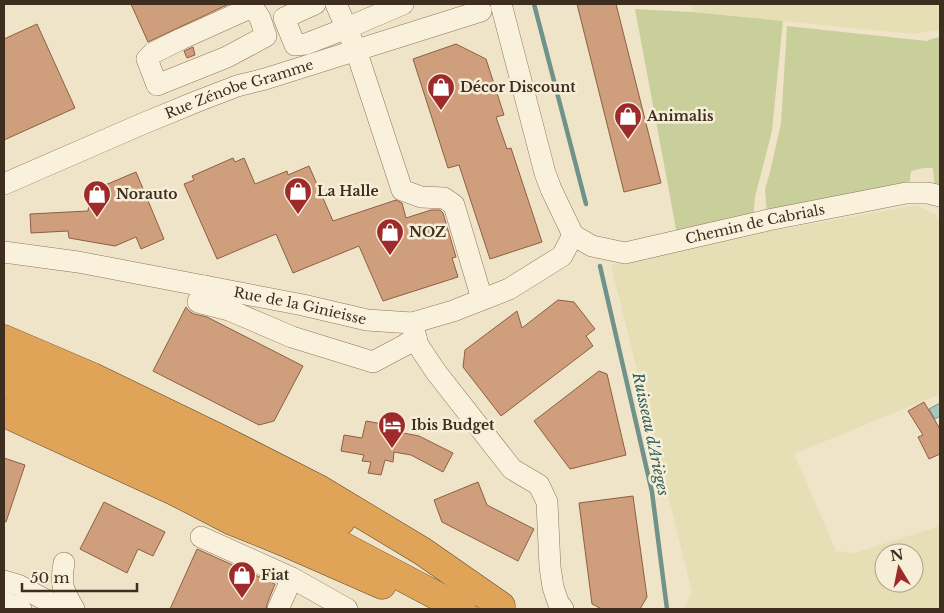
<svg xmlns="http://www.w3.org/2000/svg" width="944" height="613" font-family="'Libre Baskerville',serif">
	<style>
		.farmland { fill: #e6deb5; fill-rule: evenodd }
		.green { fill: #c9cf9b }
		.water { fill: #a9c4bc; stroke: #6f938a }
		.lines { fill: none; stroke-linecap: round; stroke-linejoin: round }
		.stream { stroke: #6f938a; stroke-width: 4.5 }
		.building { fill: #cf9f7d; stroke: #8d5f41 }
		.minor-casing { stroke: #8d765c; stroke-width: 22 }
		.highway-casing { stroke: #5b4430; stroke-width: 29 }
		.minor { stroke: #faf1dc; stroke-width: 21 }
		.highway { stroke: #e0a458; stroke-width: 28 }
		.labels { text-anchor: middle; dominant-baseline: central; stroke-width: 5; stroke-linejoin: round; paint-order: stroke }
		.poi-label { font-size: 14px; font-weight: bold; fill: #3d2e20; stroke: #f7eed8; text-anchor: start }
		.street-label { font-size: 14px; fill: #3d2e20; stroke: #f7eed8 }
		.water-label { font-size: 15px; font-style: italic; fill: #2f5d5a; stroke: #f7eed8 }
	</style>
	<rect width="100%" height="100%" fill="#f0e4c8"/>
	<!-- farmland -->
	<g class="farmland">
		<polygon points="691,4 940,4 940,30 912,34 692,12"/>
		<path d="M917,205l19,10 4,8v171l-146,60 42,97 19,2 85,-27v83h-256l8,-17 -81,-327 127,-28zM884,553h30v30h-30z"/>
	</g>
	<!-- green -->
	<g class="green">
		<polygon points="635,9 692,12 783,21 772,131 755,197 753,221 677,234"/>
		<polygon points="787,26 927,41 931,39 940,37 940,191 935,189 933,168 924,168 911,171 909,187 767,215 765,189 770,172 781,123"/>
	</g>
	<!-- water -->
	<polygon class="water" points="940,403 940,416 935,419 929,409"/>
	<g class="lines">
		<!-- stream -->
		<g class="stream">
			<polyline points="534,4 586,204"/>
			<polyline points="600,266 652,492 667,609"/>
		</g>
	</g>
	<!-- building -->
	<g class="building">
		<polygon points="131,4 229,4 148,42"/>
		<polygon points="577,4 616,4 661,183 624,192"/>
		<polygon points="37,24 75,108 4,140 4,39"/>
		<polygon points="456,44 486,59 504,115 496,117 507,149 511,148 542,242 490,259 459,165 448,168 413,59"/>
		<polygon points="193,47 195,55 187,58 184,51"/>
		<polygon points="233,158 235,162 244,158 255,184 287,171 288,175 309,166 333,221 396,200 402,203 406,218 431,210 440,210 443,213 456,257 452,258 458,277 383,301 359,246 293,273 276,234 217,259 184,184 194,180 192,176"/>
		<polygon points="136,172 164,239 141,249 136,237 115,246 69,238 68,231 31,233 30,214 88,211 91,191"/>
		<polygon points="558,300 574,302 595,329 586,336 593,346 501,416 463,367 465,350 517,311 522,328"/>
		<polygon points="186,307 189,311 194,314 207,317 303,366 274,421 259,425 153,371"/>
		<polygon points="599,371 607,374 626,455 570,469 534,421"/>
		<polygon points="924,402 940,429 940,454 929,459 918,437 923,435 908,411"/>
		<polygon points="366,421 399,427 398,432 419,436 453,453 443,472 411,455 394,452 393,462 385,460 381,475 368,473 371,462 362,461 364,455 341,451 344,435 362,438"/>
		<polygon points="4,458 25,465 6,522 4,521"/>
		<polygon points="478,482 487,505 534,529 518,561 442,522 434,500"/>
		<polygon points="633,496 647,597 640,609 602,609 592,604 579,503"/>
		<polygon points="104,502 165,532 153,556 138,549 127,573 80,549"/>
		<polygon points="197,549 275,584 267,604 266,609 170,609"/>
	</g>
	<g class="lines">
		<!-- minor casing -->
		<g class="minor-casing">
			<g id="minor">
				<polyline points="315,4 284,18 295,45 306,44 347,28 403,4"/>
				<polyline points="336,4 356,50 402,190 421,197 444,198 454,205 482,299"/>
				<polyline points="501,4 545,173 551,189 573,235"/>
				<polygon points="250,8 254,9 260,18 266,36 227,57 157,85 147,59 153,53 181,39"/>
				<path id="s1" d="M4,184l138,-60 56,-23 39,-15 28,-7 216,-68"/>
				<path id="s2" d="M573,235l19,11 33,7 143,-33 138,-27h22l12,3"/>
				<path id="s3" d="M4,252l74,10 225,43 64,15 45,3 41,-12 56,-22 53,-33 11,-21"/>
				<polyline points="205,286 198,302 229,310 292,337 373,362 405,345 416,337"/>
				<polyline points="412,323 418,345 436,372 512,469 539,485 547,502 550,567 553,587 558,602 563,609"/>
				<polyline points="201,537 292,578 347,609"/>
				<path d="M64,563c-4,22 -1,27 10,46"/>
				<polyline points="4,581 18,585 62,609"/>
				<polyline points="4,602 21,609"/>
				<polyline points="278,609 292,578"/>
			</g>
		</g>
		<!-- highway casing -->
		<g class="highway-casing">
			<g id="highway">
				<polyline points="4,339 93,377 217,437 319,489 422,551 501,606"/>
				<polyline points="4,361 213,456 269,486 341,521"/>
				<polyline points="4,383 98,426 333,541 462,609"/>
				<polyline points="4,413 176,492 232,521 284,542 382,585"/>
			</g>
		</g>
		<!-- minor -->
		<use href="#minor" class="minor"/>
		<!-- highway -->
		<use href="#highway" class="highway"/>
	</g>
	<!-- icons -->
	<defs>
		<g id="shop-pin" transform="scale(1.4375)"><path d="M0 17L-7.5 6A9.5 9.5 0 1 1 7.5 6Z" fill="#9e2a2b" stroke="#f7eed8"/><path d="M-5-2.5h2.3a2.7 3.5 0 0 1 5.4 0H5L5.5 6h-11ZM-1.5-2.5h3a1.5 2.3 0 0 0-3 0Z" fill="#fff"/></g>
		<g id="hotel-pin" transform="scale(1.4375)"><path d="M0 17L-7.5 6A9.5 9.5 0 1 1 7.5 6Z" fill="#9e2a2b" stroke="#f7eed8"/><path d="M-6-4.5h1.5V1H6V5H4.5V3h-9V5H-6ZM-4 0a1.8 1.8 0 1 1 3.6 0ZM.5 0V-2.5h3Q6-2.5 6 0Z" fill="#fff"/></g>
	</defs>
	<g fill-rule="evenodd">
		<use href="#shop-pin" x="441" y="87"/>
		<use href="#shop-pin" x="628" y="116"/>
		<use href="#shop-pin" x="298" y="191"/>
		<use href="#shop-pin" x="97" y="194"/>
		<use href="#shop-pin" x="390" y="232"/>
		<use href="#hotel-pin" x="392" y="425"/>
		<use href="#shop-pin" x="242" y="575"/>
	</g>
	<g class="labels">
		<!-- poi labels -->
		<g class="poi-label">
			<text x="460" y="87">Décor Discount</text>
			<text x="647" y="116">Animalis</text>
			<text x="317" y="191">La Halle</text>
			<text x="116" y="194">Norauto</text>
			<text x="409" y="232">NOZ</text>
			<text x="411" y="425">Ibis Budget</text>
			<text x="261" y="575">Fiat</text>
		</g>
		<!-- street labels -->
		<g class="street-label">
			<text stroke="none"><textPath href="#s1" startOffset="254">Rue Zénobe Gramme</textPath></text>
			<text stroke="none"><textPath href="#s2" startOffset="189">Chemin de Cabrials</textPath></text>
			<text stroke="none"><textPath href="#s3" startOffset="301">Rue de la Ginieisse</textPath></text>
		</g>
		<!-- water labels -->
		<g class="water-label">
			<text transform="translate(651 434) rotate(78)">Ruisseau d'Arièges</text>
		</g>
	</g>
	<!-- border -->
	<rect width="944" height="613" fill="none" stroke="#3d2e20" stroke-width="10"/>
	<!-- north arrow -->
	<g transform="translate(899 568) rotate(350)"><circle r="24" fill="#f7eed8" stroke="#ada18e"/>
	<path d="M0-4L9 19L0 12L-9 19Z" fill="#9e2a2b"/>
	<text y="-8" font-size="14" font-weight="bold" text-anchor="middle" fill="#3d2e20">N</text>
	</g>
	<!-- scale -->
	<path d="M22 583v8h115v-8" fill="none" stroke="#3d2e20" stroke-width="2.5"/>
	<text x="30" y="583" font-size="15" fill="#3d2e20" stroke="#f7eed8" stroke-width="4" paint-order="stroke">50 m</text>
</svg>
